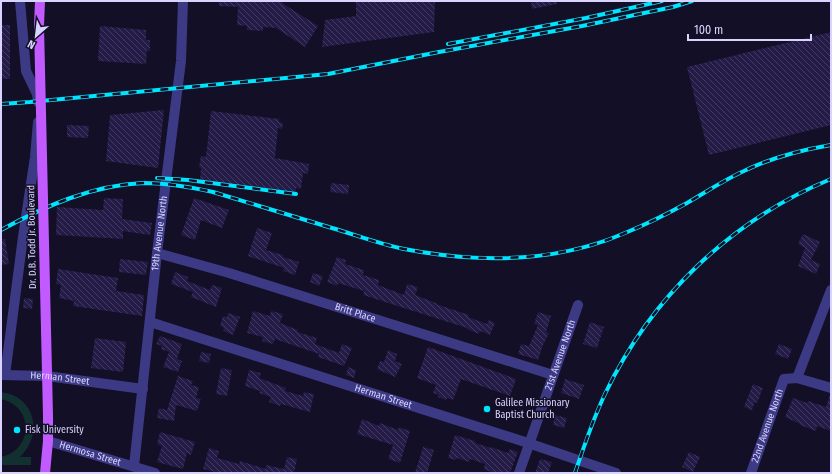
<svg xmlns="http://www.w3.org/2000/svg" width="832" height="474" font-family="'Fira Sans Condensed',sans-serif">
	<style>
		.grass { fill: #12302f }
		.building { fill: url(#building-back-hatch) }
		.lines { fill: none; stroke-linecap: round; stroke-linejoin: round }
		.minor { stroke: #3d3a85; stroke-width: 10 }
		.major { stroke: #c25bff; stroke-width: 10 }
		.rail-casing { stroke: #00e5ff; stroke-width: 4 }
		.rail { stroke: #130f26; stroke-width: 2.5; stroke-dasharray: 8; stroke-linecap: butt }
		.major-bridge { stroke: #c25bff; stroke-width: 10 }
		.poi-dot { fill: #00e5ff; stroke: #130f26; stroke-width: 1.5 }
		.labels { text-anchor: middle; dominant-baseline: central; stroke-width: 3; stroke-linejoin: round; paint-order: stroke }
		.street-label { font-size: 10px; fill: #d9d4ff; stroke: #130f26 }
		.poi-label { font-size: 10px; fill: #d9d4ff; stroke: #130f26; text-anchor: start }
	</style>
	<defs>
		<pattern id="building-back-hatch" width="6" height="6" patternUnits="userSpaceOnUse"><rect width="6" height="6" fill="#241b47"/><path d="M-1 5l2 2M0 0l6 6M5-1l2 2" fill="none" stroke="#433b63"/></pattern>
	</defs>
	<rect width="100%" height="100%" fill="#130f26"/>
	<!-- grass -->
	<path class="grass" d="M1,392c34,4 43,42 19,65h11v8h-30v-8c33,-7 33,-51 0,-58z"/>
	<!-- building -->
	<g class="building">
		<polygon points="219,1 283,1 282,3 318,26 305,47 276,28 263,27 263,31 247,30 247,26 237,25 238,7 219,6"/>
		<polygon points="356,1 435,1 434,32 322,47 325,20 356,16"/>
		<polygon points="531,1 557,1 557,4 532,9"/>
		<rect x="1" y="25" width="9" height="54"/>
		<polygon points="100,26 146,30 146,40 150,40 150,51 147,50 146,64 98,61"/>
		<polygon points="831,32 831,125 709,155 687,67"/>
		<polygon points="164,110 158,168 106,161 110,115"/>
		<polygon points="211,111 279,119 279,122 283,123 282,129 278,128 275,158 309,164 308,174 303,173 301,189 296,188 296,193 200,181 201,168 199,167 201,156 206,157"/>
		<polygon points="67,125 89,126 88,138 67,137"/>
		<polygon points="331,183 349,185 348,194 330,192"/>
		<polygon points="104,198 123,199 122,219 152,223 150,235 123,231 123,239 56,235 57,207 103,210"/>
		<polygon points="194,198 229,210 222,228 201,220 195,240 181,235"/>
		<polygon points="257,228 272,233 266,250 283,255 283,257 299,262 295,275 283,271 284,268 248,256"/>
		<polygon points="803,234 820,242 811,260 820,264 816,274 798,266 805,248 798,244"/>
		<polygon points="1,239 5,239 9,264 1,265"/>
		<polygon points="337,257 346,260 345,264 364,270 363,275 379,280 378,285 404,295 407,284 418,287 415,295 436,303 436,304 469,315 468,317 487,324 489,320 495,323 490,335 480,331 479,334 467,329 467,328 363,295 364,291 338,283 337,286 327,282"/>
		<polygon points="120,259 148,262 146,275 119,272"/>
		<polygon points="58,269 118,278 116,291 144,295 142,316 73,306 74,301 59,298 61,285 56,284"/>
		<polygon points="175,272 188,277 187,281 210,290 212,285 222,288 216,307 191,297 193,292 171,284"/>
		<polygon points="313,273 323,276 319,286 310,282"/>
		<polygon points="24,298 33,299 32,309 23,308"/>
		<polygon points="253,311 270,316 271,311 283,314 280,323 298,330 297,332 317,338 315,344 339,353 342,344 352,348 344,366 318,357 319,354 275,339 273,344 262,341 263,337 247,333"/>
		<polygon points="538,312 551,316 546,332 549,333 543,345 538,360 518,354 521,344 529,346 538,325 534,324"/>
		<polygon points="228,313 240,317 233,335 223,331 224,328 220,326 223,316 227,317"/>
		<polygon points="590,322 604,327 597,348 583,344"/>
		<polygon points="160,336 182,344 177,359 182,361 178,372 163,367 169,352 161,349 162,346 156,344"/>
		<polygon points="95,338 126,342 123,372 91,368"/>
		<polygon points="779,344 792,349 788,359 775,354"/>
		<polygon points="428,347 516,379 510,396 461,379 453,400 447,398 446,400 438,397 439,395 433,393 436,385 417,378"/>
		<polygon points="388,350 397,354 395,361 402,364 395,377 377,369 380,361 384,362"/>
		<polygon points="201,352 211,354 209,363 199,361"/>
		<polygon points="348,367 356,370 354,378 346,375"/>
		<polygon points="221,368 232,370 227,396 216,394"/>
		<polygon points="249,370 261,373 259,378 286,388 285,391 303,396 304,392 314,394 310,412 281,404 280,406 269,402 271,397 259,393 260,391 245,386"/>
		<polygon points="178,376 193,381 191,385 199,387 196,398 201,399 197,411 176,405 174,421 157,418 159,408 167,410"/>
		<polygon points="565,379 584,385 579,399 561,393"/>
		<polygon points="753,384 763,388 757,403 755,402 752,410 744,407"/>
		<polygon points="830,394 831,394 831,431 817,426 816,431 800,425 800,424 785,417 793,398 807,403 808,401 826,407"/>
		<polygon points="555,415 567,418 564,428 553,425"/>
		<polygon points="362,419 379,426 380,423 398,430 399,427 410,431 400,463 388,459 393,445 357,434"/>
		<polygon points="160,432 195,442 191,455 187,453 183,469 157,462 162,446 157,444"/>
		<polygon points="455,435 475,441 475,443 491,448 491,447 508,453 510,449 518,452 510,473 494,473 484,469 485,464 470,459 469,462 457,458 456,460 448,458"/>
		<polygon points="423,447 434,450 427,473 415,473"/>
		<polygon points="209,448 219,451 217,458 239,464 240,461 266,469 266,465 284,469 287,457 297,459 294,473 220,473 203,469"/>
		<polygon points="689,452 700,457 693,472 682,467"/>
		<polygon points="540,459 552,462 548,473 535,473"/>
	</g>
	<g class="lines">
		<!-- minor -->
		<g class="minor">
			<polyline points="20,1 26,71 37,94 38,102"/>
			<path id="s1" d="M157,253l72,20 324,102"/>
			<path id="s2" d="M150,322l378,121 88,30"/>
			<path id="s3" d="M1,375l46,1 96,13"/>
			<polyline points="5,375 23,237 35,157 38,122"/>
			<polyline points="797,378 831,290"/>
			<path id="s4" d="M48,441l107,32"/>
			<path id="s5" d="M134,466l23,-213 24,-192 2,-60"/>
			<path id="s6" d="M519,473l59,-168"/>
			<path id="s7" d="M751,473l33,-94 13,-1 34,10"/>
		</g>
		<!-- major -->
		<g class="major">
			<polyline points="39,26 40,1"/>
			<polyline points="45,473 48,441 48,416"/>
		</g>
		<!-- rail casing -->
		<g class="rail-casing">
			<g id="rail">
				<polyline points="448,44 586,18 662,1"/>
				<polyline points="1,104 30,102 328,74 439,52 582,26 673,7 692,1"/>
				<polyline points="157,178 188,180 296,194"/>
				<path d="M1,230c44,-24 92,-45 142,-47 24,0 47,4 70,9 40,12 79,24 119,36 24,7 47,16 72,21 73,14 152,14 221,-16 22,-9 42,-19 62,-30 19,-11 37,-23 57,-32 27,-13 57,-21 87,-26"/>
				<path d="M575,473c9,-27 18,-54 30,-79 46,-97 126,-174 226,-215"/>
			</g>
		</g>
		<!-- rail -->
		<use href="#rail" class="rail"/>
		<!-- major-bridge -->
		<polyline class="major-bridge" points="39,26 48,416"/>
	</g>
	<!-- markers -->
	<g class="poi-dot">
		<circle cx="487" cy="409" r="4"/>
		<circle cx="17" cy="430" r="4"/>
	</g>
	<g class="labels">
		<!-- street labels -->
		<g class="street-label">
			<text stroke="none"><textPath href="#s5" startOffset="234">19th Avenue North</textPath></text>
			<text transform="translate(32 237) rotate(-91)">Dr. D.B. Todd Jr. Boulevard</text>
			<text stroke="none"><textPath href="#s1" startOffset="207">Britt Place</textPath></text>
			<text stroke="none"><textPath href="#s6" startOffset="125">21st Avenue North</textPath></text>
			<text stroke="none"><textPath href="#s3" startOffset="59">Herman Street</textPath></text>
			<text stroke="none"><textPath href="#s2" startOffset="245">Herman Street</textPath></text>
			<text stroke="none"><textPath href="#s7" startOffset="50">22nd Avenue North</textPath></text>
			<text stroke="none"><textPath href="#s4" startOffset="44">Hermosa Street</textPath></text>
		</g>
		<!-- poi labels -->
		<g class="poi-label">
			<text x="495" y="403">Galilee Missionary<tspan x="495" dy="12">Baptist Church</tspan></text>
			<text x="25" y="430">Fisk University</text>
		</g>
	</g>
	<!-- border -->
	<rect width="832" height="474" fill="none" stroke="#d9d4ff" stroke-width="4"/>
	<!-- north arrow -->
	<g transform="translate(36 36) rotate(208)" stroke="#130f26" stroke-width="3" paint-order="stroke">
	<path d="M0-3L7 15L0 10L-7 15Z" fill="#d9d4ff"/>
	<text y="-6" font-size="11" font-weight="bold" text-anchor="middle" fill="#d9d4ff">N</text>
	</g>
	<!-- scale -->
	<path d="M688 34v6h123v-6" fill="none" stroke="#d9d4ff" stroke-width="2"/>
	<text x="694" y="34" font-size="12" fill="#d9d4ff" stroke="#130f26" stroke-width="3" paint-order="stroke">100 m</text>
</svg>
